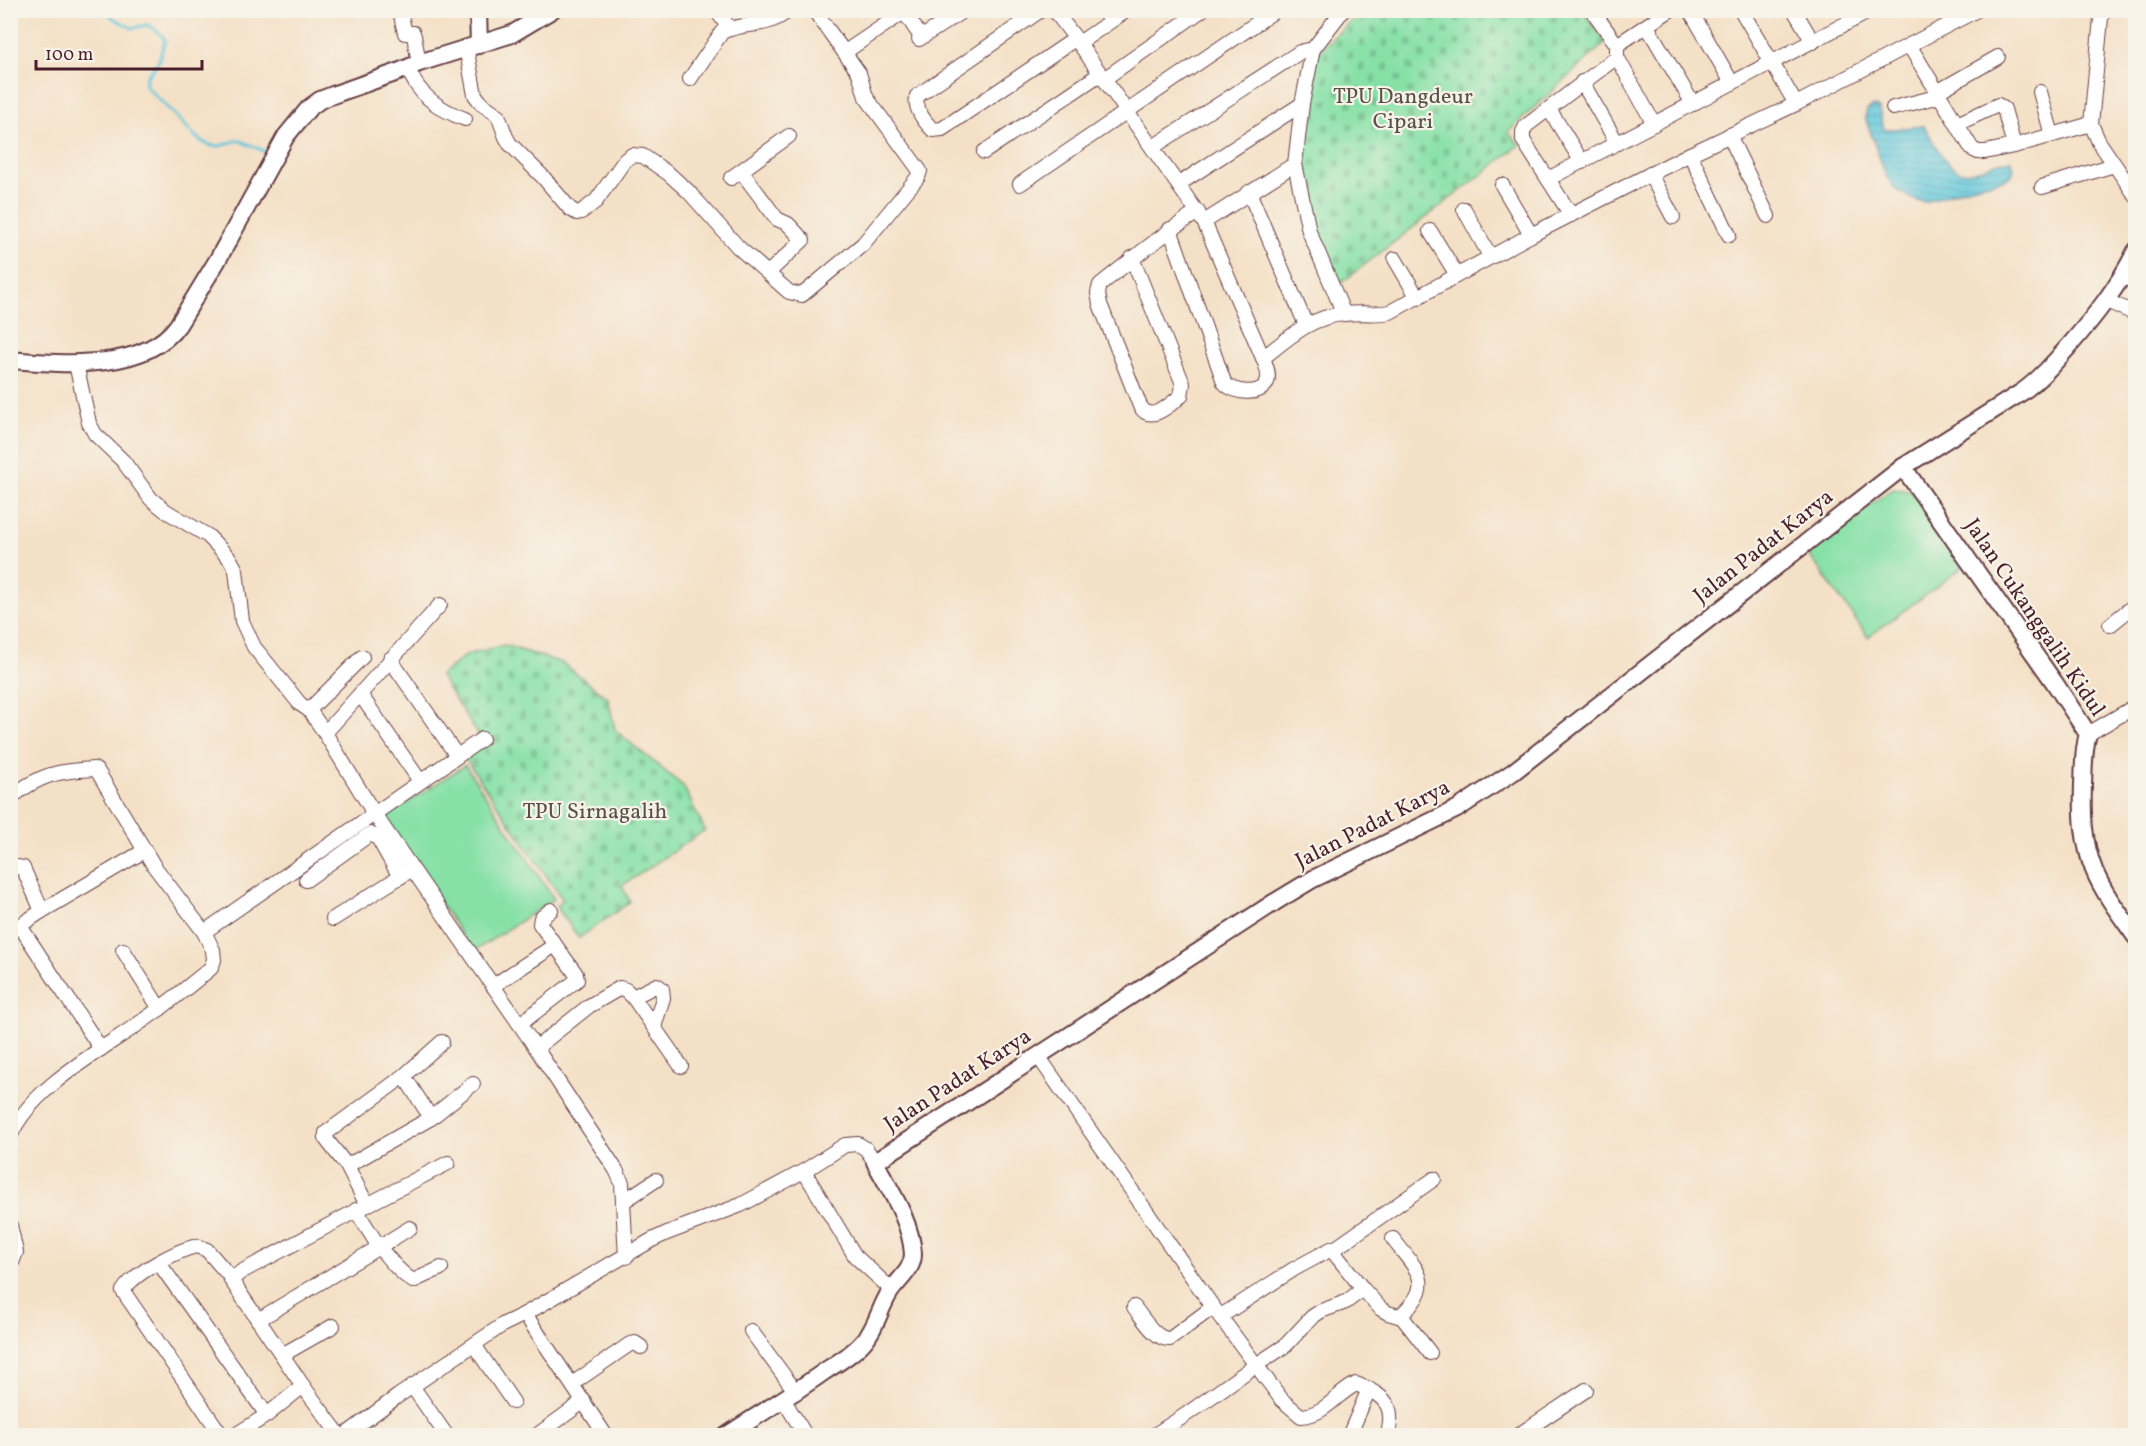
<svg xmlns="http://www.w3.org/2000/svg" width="2146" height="1446" font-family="Vollkorn,serif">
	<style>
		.cemetery { fill: url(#cemetery-stones); stroke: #688069; stroke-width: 1.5 }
		.garden { fill: #87e1a7; stroke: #688069; stroke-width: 1.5 }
		.water { fill: url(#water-rules); stroke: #557483; stroke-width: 1.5 }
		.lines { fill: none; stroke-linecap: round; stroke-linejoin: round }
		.stream { stroke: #60c8db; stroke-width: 3 }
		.minor-casing { stroke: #643c42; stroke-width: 16 }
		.tertiary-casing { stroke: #643c42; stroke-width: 20 }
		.minor { stroke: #fff; stroke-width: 14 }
		.tertiary { stroke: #fff; stroke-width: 16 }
		.labels { text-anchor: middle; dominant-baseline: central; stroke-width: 4.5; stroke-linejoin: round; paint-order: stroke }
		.park-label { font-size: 22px; fill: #59504a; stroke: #f7f3e8 }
		.street-label { font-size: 22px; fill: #4a1f2b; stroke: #f7f3e8 }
	</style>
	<defs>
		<pattern id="cemetery-stones" width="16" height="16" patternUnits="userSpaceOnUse" patternTransform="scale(1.5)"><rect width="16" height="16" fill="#87e1a7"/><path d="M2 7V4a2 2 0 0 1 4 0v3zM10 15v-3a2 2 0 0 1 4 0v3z" fill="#76c190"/></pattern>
		<pattern id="water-rules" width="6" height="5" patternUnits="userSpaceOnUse" patternTransform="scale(1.5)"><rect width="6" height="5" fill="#60c8db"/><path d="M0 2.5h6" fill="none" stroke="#55abbc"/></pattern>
	</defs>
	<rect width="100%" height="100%" fill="#f7f3e8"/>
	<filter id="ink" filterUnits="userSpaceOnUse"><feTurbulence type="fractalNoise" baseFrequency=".0167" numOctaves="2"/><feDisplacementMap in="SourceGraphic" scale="12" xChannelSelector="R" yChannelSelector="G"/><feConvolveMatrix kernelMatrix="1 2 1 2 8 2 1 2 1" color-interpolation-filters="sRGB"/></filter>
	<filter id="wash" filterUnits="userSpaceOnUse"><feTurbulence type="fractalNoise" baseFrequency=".008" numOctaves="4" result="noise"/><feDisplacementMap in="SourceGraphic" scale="24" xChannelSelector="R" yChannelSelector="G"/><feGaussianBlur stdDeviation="1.35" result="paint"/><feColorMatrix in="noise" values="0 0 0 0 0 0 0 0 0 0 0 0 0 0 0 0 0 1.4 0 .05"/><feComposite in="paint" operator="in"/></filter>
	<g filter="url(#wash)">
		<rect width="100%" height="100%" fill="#f4e0c6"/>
		<!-- cemetery -->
		<g class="cemetery">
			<polygon points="1362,11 1582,11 1606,42 1508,132 1520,145 1337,286 1306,211 1301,111 1312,57"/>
			<polygon points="504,645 562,663 608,698 615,730 683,786 705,830 622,886 630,902 579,938 556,906 563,900 462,754 482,741 440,676 466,655"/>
		</g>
		<!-- garden -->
		<g class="garden">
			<polygon points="1892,489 1911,491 1962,568 1868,637 1807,552"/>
			<polygon points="465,765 554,899 473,952 384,818"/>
		</g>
		<!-- water -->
		<path class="water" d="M1873,106l6,2 5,22 40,-4c12,18 24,54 51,45 13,-4 22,-11 36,-10l3,7 -2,7 -6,4 -43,10 -37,13 -9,-1 -21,-11 -10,-14 -21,-59 2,-7z"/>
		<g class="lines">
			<!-- stream -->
			<path class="stream" d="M106,10l7,8 19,10 16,-3 14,10 3,6 -7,21 -12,16v8l51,52c16,12 23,9 41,2l31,13"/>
		</g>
	</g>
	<g filter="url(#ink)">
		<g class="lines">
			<!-- minor casing -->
			<g class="minor-casing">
				<g id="minor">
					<polyline points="716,10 730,29"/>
					<polyline points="903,10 917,31"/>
					<path d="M1041,10l-124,86c-3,13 7,25 16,34l9,-1 133,-90"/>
					<path d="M1054,10l25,33 125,179 59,136c3,7 7,17 4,24 -6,15 -36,11 -43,0l-54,-153"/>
					<polyline points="1343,10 1313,49 1302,104 1295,164 1309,231 1344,314"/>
					<polyline points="1690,10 1732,83"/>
					<polyline points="1741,10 1796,104"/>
					<polyline points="1794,10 1813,42"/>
					<polyline points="2103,10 2101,18 2091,124 2099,142 2136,196"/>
					<polyline points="401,16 405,33 413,33 414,36 419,63"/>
					<polyline points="1647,26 1693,104"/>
					<polyline points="919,39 964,10"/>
					<polyline points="1079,43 1127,10"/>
					<polyline points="1617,45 1670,10"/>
					<polyline points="1909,45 1972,149 1978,152 1985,152 2014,146 2091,124"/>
					<polyline points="466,47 475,95 482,104 498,115 506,137 510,144 543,177 570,209 577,213 581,212 596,201 625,160 632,155 643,156 669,174 689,192 738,247 789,292 802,295 863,244 918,177 920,171 866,97 859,73 814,10"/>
					<polyline points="845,52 904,12"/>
					<polyline points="1617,57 1654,124"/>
					<path d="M408,68c9,26 32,42 57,51"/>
					<path d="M690,79l32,-47c25,-11 45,-3 67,-22"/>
					<polyline points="1104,79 1202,10"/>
					<polyline points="1582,82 1617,143"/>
					<polyline points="1937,92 1998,57"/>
					<polyline points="2040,92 2052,135"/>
					<polyline points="1893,108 1940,96"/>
					<polyline points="1549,109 1582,162"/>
					<polyline points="1957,124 1998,105 2004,109 2014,146"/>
					<polyline points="1729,135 1768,216"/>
					<polyline points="1153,147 1300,52 1313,49"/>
					<polyline points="984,152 1100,74"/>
					<polyline points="1690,154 1729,235"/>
					<polyline points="741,171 777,219 788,224 803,240 768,273"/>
					<polyline points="1650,174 1673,217"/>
					<polyline points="731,178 789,136"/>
					<polyline points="1548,179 1872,10"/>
					<polyline points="1020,184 1276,10"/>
					<polyline points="1179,184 1302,104"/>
					<polyline points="1502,185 1531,235"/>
					<polyline points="2042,187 2114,165"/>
					<polyline points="1249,192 1306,325"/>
					<polyline points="1464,209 1490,256"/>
					<polyline points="1571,215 1523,140 1523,132 1526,126 1617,57 1617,45 1592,10"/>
					<polyline points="1204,222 1295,164"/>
					<polyline points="1430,231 1457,275"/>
					<path d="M1132,258l51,126 -2,12c-12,9 -30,28 -41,10l-40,-102 -2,-11 2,-8c32,-26 63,-51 98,-73"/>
					<polyline points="1395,259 1418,298"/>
					<polyline points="2123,277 2136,282"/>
					<polyline points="2107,301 2136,314"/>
					<path d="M1263,358c24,-19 48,-42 81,-44 16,-2 30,1 46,-2l141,-77 159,-81 106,-50 181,-94"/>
					<polyline points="76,364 89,423 95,434 123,461 151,499 166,511 208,536 230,559 236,570 242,621 254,647 300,704 309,710 325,733 375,815 536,1048 616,1170 622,1183 626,1257"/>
					<polyline points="2110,625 2136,604"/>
					<polyline points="390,659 457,756"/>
					<polyline points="360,694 420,781"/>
					<polyline points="309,710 362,657"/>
					<polyline points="325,733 440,605"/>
					<polyline points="2088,734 2136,706"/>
					<path d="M10,798c30,-24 48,-27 84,-29l4,3 56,94 50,66 9,18 1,10 -3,8c-23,19 -46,38 -70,54 -41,29 -112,67 -131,115"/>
					<polyline points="17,867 23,868 42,911"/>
					<polyline points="306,880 370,834 378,838 400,877"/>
					<polyline points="333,919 406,873"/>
					<polyline points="20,926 101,1049"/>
					<polyline points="10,932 42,911 144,851"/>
					<polyline points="204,932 482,739"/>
					<polyline points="123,950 160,1009"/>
					<polyline points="493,986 555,945"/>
					<polyline points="633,997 657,985 662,989 663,998 654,1027"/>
					<polyline points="520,1024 577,980 576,974 540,924 541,918 551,910"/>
					<polyline points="536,1048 589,1006 620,988 626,990 633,997 681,1066"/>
					<path d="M1038,1056l175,251 69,93 19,16c24,-1 35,-22 55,-32 15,6 34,14 34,32 1,6 -2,13 -1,20"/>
					<polyline points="431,1118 473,1084"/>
					<polyline points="347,1166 431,1118 404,1076"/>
					<polyline points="804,1171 855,1256 891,1289"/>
					<polyline points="624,1201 656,1180"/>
					<polyline points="367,1205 448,1163"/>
					<polyline points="10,1225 16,1252 10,1268"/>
					<path d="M410,1228l-31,19c11,13 20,25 34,34l28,-13"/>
					<path d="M1393,1239c24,32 44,44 7,77"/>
					<polyline points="1333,1250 1434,1179"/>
					<polyline points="159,1263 267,1415"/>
					<path d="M1134,1307c9,11 21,33 36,32l43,-32"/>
					<polyline points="525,1314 606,1436"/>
					<polyline points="1221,1316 1294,1269 1331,1249 1363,1289 1381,1309 1388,1313 1402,1317 1430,1353"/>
					<polyline points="258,1320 379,1247 356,1210"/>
					<polyline points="751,1331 796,1392"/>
					<polyline points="474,1345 513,1402"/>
					<polyline points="282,1355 333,1326"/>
					<polyline points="572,1384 630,1344 635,1343 641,1347"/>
					<polyline points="412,1386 447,1436"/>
					<polyline points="783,1399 806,1436"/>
					<path d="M222,1436l-99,-145c10,-18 55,-41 74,-45l10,4 25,29"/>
					<polyline points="234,1436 267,1415 303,1386"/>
					<polyline points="340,1436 303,1386 231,1280 241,1272 367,1205 347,1166 326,1139 326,1133 404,1076 442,1042"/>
					<polyline points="344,1436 398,1396 504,1324 525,1314 652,1240 667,1233 741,1205 804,1171 845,1145 858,1144 866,1149 875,1162"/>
					<polyline points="536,1436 584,1401"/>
					<polyline points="1109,1436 1112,1436"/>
					<polyline points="1153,1436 1184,1416 1256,1365 1285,1346 1312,1317 1321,1311 1346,1302 1363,1289"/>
					<polyline points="1349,1436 1369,1389"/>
					<polyline points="1517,1436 1586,1390"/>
				</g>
			</g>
			<!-- tertiary casing -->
			<g class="tertiary-casing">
				<g id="tertiary">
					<polyline points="478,10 479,45"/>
					<path d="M10,360c52,4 135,12 168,-35l39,-64 69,-125 23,-28 11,-8 18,-7 60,-21 21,-9 93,-29 40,-24"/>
					<path d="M1903,467l151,215 34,52c-5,16 -4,33 -5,50 -1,30 0,59 11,86 10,24 27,46 42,67"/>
					<path d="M726,1436c33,-22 67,-42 99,-65 14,-9 29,-18 40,-31 12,-14 15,-33 25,-48 8,-12 23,-22 23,-38 -2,-33 -23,-64 -38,-92l400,-260 38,-23 144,-70 56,-37 390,-305 119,-75c18,-13 32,-29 47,-46 26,-30 49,-59 67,-95"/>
				</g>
			</g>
			<!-- minor -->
			<use href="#minor" class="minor"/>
			<!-- tertiary -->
			<use href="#tertiary" class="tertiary"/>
		</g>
	</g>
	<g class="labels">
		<!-- park labels -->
		<g class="park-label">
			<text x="1403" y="97">TPU Dangdeur<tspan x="1403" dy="25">Cipari</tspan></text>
			<text x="595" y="812">TPU Sirnagalih</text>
		</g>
		<!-- street labels -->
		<g class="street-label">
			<text transform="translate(1764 547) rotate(-38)">Jalan Padat Karya</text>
			<text transform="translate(2034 618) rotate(56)">Jalan Cukanggalih Kidul</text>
			<text transform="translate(1373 825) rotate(-27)">Jalan Padat Karya</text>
			<text transform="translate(958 1081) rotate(-33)">Jalan Padat Karya</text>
		</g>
	</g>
	<!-- margin -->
	<rect width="2146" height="1446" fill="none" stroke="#f7f3e8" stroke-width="36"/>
	<!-- scale -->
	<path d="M36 60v9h166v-9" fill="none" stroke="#4a1f2b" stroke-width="3"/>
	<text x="45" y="60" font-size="18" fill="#4a1f2b" stroke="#f7f3e8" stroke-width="4.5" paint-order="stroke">100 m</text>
</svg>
